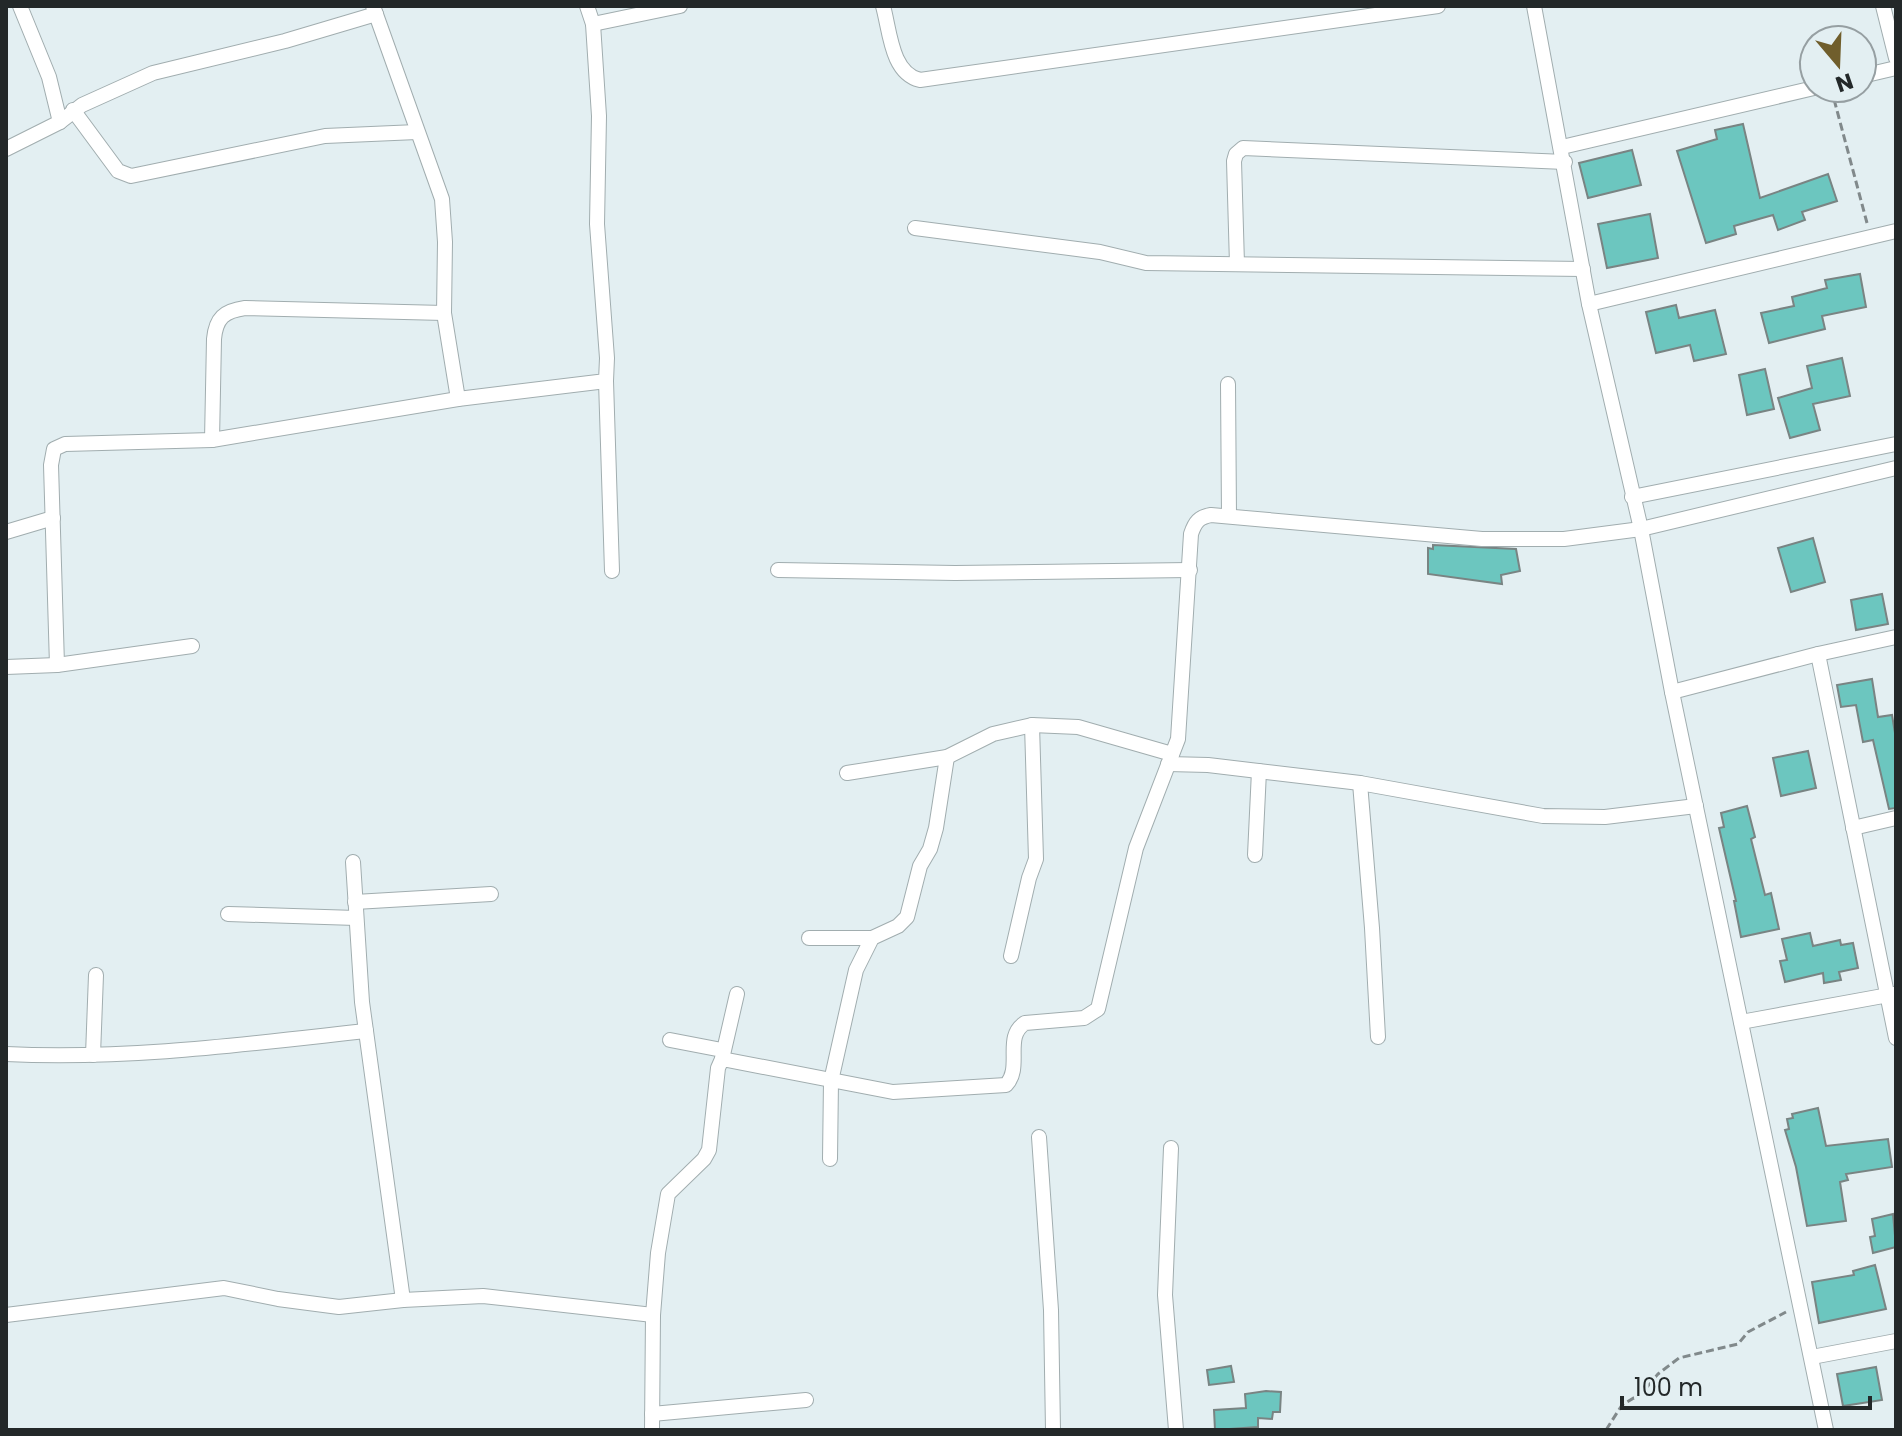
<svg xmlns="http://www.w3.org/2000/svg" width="1902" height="1436" font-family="Poppins,sans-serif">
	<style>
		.building { fill: #6cc6bf; stroke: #798483; stroke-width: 2 }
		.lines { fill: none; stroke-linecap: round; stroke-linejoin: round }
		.street-casing { stroke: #a1adaf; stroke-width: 16 }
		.path { stroke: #81898b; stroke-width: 3; stroke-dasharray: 8 4; stroke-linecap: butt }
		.street { stroke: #fff; stroke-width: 14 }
	</style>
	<rect width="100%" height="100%" fill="#e3eff2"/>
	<!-- building -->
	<g class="building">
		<polygon points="1743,124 1760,198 1828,174 1837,201 1802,212 1805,220 1778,230 1773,215 1734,226 1736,234 1706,243 1677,151 1717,139 1715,130"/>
		<polygon points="1632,150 1641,185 1588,198 1579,163"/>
		<polygon points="1650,214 1658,258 1607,268 1598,224"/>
		<polygon points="1860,274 1866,307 1822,316 1825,329 1769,343 1761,313 1794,306 1792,297 1827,288 1825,280"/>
		<polygon points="1676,305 1679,318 1715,310 1726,354 1694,361 1690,345 1656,353 1646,312"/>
		<polygon points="1842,358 1850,396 1813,404 1820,430 1790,438 1778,398 1812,388 1807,366"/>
		<polygon points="1765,369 1774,409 1747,415 1739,375"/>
		<polygon points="1813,538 1825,582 1791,592 1778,548"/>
		<polygon points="1433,545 1516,549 1520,571 1501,575 1502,584 1428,574 1428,548 1433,549"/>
		<polygon points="1882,594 1888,624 1856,630 1851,600"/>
		<polygon points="1872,679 1878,717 1892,715 1896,739 1896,808 1889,809 1873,740 1863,742 1856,705 1841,707 1837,685"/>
		<polygon points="1808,751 1816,788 1781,796 1773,758"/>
		<polygon points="1747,806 1755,837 1751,839 1765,895 1771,893 1779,929 1741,937 1734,901 1736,901 1719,828 1724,827 1721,813"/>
		<polygon points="1810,933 1813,946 1840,940 1841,945 1853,943 1858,968 1839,972 1841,980 1824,983 1823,973 1785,982 1780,961 1787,960 1782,939"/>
		<polygon points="1818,1108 1826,1146 1888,1139 1892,1167 1846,1174 1848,1180 1840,1182 1846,1221 1807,1226 1796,1167 1785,1130 1789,1129 1787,1119 1793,1118 1792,1114"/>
		<polygon points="1893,1214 1896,1247 1873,1253 1870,1237 1875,1236 1872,1219"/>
		<polygon points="1875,1265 1886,1309 1819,1323 1812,1282 1854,1275 1853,1271"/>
		<polygon points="1231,1366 1234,1382 1209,1385 1207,1370"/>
		<polygon points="1876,1367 1882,1400 1843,1406 1837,1374"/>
		<polygon points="1266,1391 1281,1392 1280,1412 1273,1412 1272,1419 1258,1418 1258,1427 1215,1430 1214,1410 1246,1408 1245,1394"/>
	</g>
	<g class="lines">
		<!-- street casing -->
		<g class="street-casing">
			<g id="street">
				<polyline points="20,6 49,77 60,122"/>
				<polyline points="373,6 442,199 445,242 444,313 458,399"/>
				<path d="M883,6c7,25 8,67 37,74l518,-74"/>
				<polyline points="1534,6 1589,304 1641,529 1672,692 1826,1430"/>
				<polyline points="1883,6 1896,58"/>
				<polyline points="593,24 680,6"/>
				<polyline points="1862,76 1896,68"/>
				<polyline points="73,110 118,171 131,176 325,136 417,132"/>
				<polyline points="1562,147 1814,88"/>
				<polyline points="6,149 60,122 82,105 153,73 285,41 376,14"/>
				<polyline points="915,228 1100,252 1146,263 1583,269"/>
				<polyline points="1237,264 1234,161 1236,154 1243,148 1565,162"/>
				<polyline points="1589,304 1896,231"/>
				<polyline points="606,381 612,571"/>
				<polyline points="1228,384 1229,516"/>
				<path d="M212,440l2,-101c2,-21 10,-28 31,-31l199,5"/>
				<polyline points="1632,497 1896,444"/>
				<polyline points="6,532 53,518"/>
				<polyline points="778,570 955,573 1190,570"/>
				<polyline points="1818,654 1896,1038"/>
				<polyline points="57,665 51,465 54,449 65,444 212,440 458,399 606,381 607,358 597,224 599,116 593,24 587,6"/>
				<polyline points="6,667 57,665 192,646"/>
				<polyline points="1672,692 1818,654 1896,637"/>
				<polyline points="1168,764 1208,765 1360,783 1543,816 1605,817 1696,806"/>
				<polyline points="847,773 947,757 993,734 1032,725 1078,727 1172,754"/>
				<polyline points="1360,783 1372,928 1378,1037"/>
				<polyline points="1853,828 1896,818"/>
				<polyline points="1255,855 1259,771"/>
				<polyline points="353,862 362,1002 403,1300"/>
				<polyline points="355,902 491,894"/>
				<polyline points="228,914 356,918"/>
				<polyline points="809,938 872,938"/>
				<polyline points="1011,956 1029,878 1036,859 1032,725"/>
				<polyline points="1741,1022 1894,994"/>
				<polyline points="670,1040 722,1050"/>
				<path d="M6,1054c120,6 241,-10 360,-23"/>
				<polyline points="93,1055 96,975"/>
				<polyline points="722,1059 737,994"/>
				<polyline points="1039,1137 1051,1310 1053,1430"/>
				<polyline points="1171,1148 1165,1295 1176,1430"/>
				<polyline points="830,1159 831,1081 856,970 872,938 898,926 907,917 920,866 930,849 936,828 947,757"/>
				<polyline points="6,1315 224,1288 278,1299 339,1307 403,1300 483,1296 653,1315"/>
				<polyline points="1812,1357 1896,1341"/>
				<polyline points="652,1414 806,1400"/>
				<path d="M652,1430l1,-115 5,-62 10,-59 36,-35 5,-9 9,-82 4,-9 171,33 113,-7c17,-18 -3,-48 19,-62l59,-5 14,-9 38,-161 42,-109 13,-205c4,-12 8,-17 20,-19l271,24h82l77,-10 255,-61"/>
			</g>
		</g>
		<!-- path -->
		<g class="path">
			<polyline points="1831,88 1867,223"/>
			<polyline points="1606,1430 1622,1405 1642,1393 1658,1374 1679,1358 1738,1344 1748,1332 1786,1312"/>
		</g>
		<!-- street -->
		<use href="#street" class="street"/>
	</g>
	<!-- border -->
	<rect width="1902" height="1436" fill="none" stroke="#232829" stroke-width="16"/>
	<!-- north arrow -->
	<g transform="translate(1838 64) rotate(161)"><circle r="38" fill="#e3eff2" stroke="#969fa2" stroke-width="2"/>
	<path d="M0-6L14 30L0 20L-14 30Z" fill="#705e2c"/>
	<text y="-12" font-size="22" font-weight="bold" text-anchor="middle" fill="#232829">N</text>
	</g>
	<!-- scale -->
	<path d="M1622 1396v12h248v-12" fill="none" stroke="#232829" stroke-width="4"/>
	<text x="1634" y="1396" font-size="24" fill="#232829" stroke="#e3eff2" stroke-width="6" paint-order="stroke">100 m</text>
</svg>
